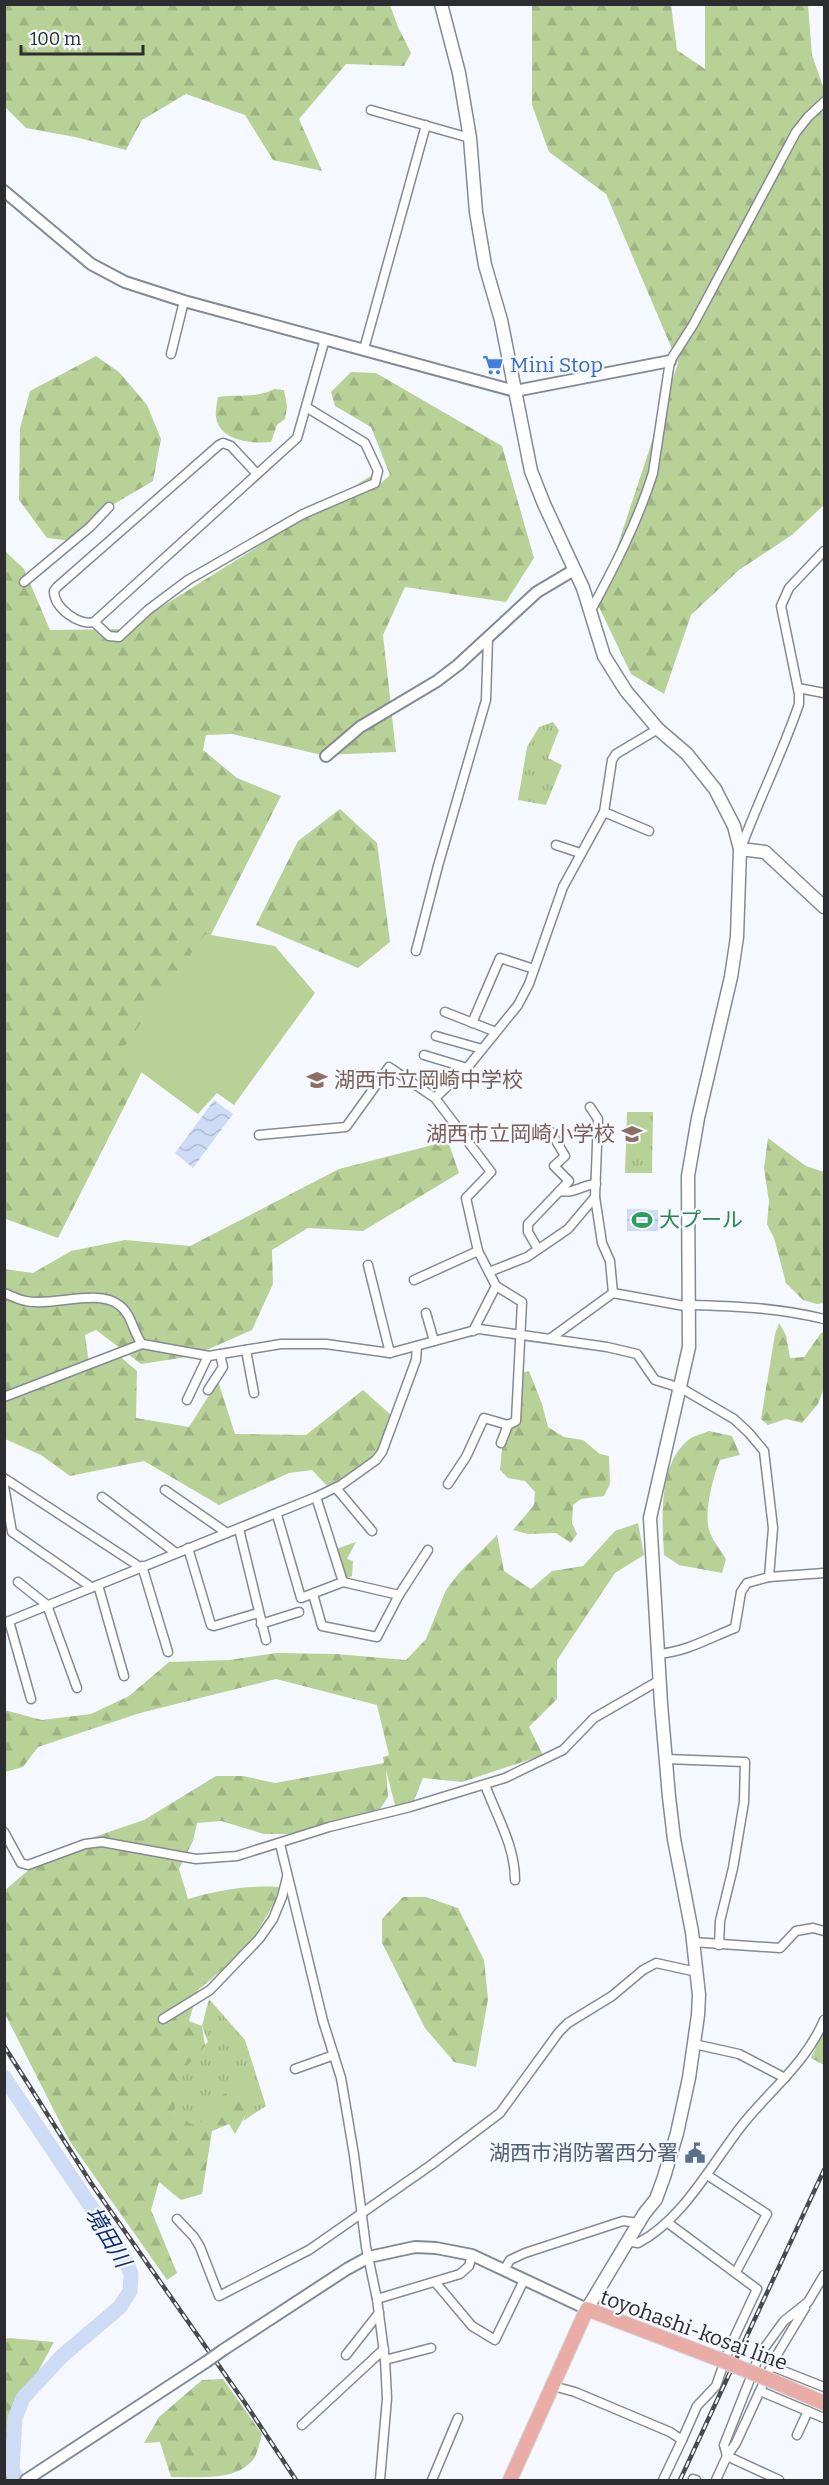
<svg xmlns="http://www.w3.org/2000/svg" width="829" height="2485" font-family="Bitter,'Noto Sans JP',serif">
	<style>
		.grass { fill: url(#grass-tufts) }
		.forest { fill: url(#forest-firs) }
		.green { fill: #b8d196 }
		.water { fill: url(#water-waves) }
		.lines { fill: none; stroke-linecap: round; stroke-linejoin: round }
		.river { stroke: #cedbf5; stroke-width: 15 }
		.minor-casing { stroke: #848a93; stroke-width: 11 }
		.tertiary-casing { stroke: #848a93; stroke-width: 14 }
		.secondary-casing { stroke: #848a93; stroke-width: 15 }
		.primary-casing { stroke: #d5d5d6; stroke-width: 16 }
		.minor { stroke: #fff; stroke-width: 8 }
		.tertiary { stroke: #fff; stroke-width: 10 }
		.secondary { stroke: #fff; stroke-width: 12 }
		.primary { stroke: #eaaca6; stroke-width: 14 }
		.rail-casing { stroke: #484a4e; stroke-width: 4.5 }
		.rail { stroke: #f5f9ff; stroke-width: 2; stroke-dasharray: 7; stroke-linecap: butt }
		.tertiary-bridge-casing { stroke: #848a93; stroke-width: 14; stroke-linecap: butt }
		.primary-bridge-casing { stroke: #d5d5d6; stroke-width: 16; stroke-linecap: butt }
		.tertiary-bridge { stroke: #fff; stroke-width: 10 }
		.primary-bridge { stroke: #eaaca6; stroke-width: 14 }
		.labels { text-anchor: middle; dominant-baseline: central; stroke-width: 4.5; stroke-linejoin: round; paint-order: stroke }
		.shop-label { font-size: 21px; fill: #366cbe; stroke: #f5f9ff; text-anchor: start }
		.education-label { font-size: 21px; fill: #785e54; stroke: #f5f9ff; text-anchor: start }
		.leisure-label { font-size: 21px; fill: #27864d; stroke: #f5f9ff; text-anchor: start }
		.service-label { font-size: 21px; fill: #4e5e75; stroke: #f5f9ff; text-anchor: end }
		.street-label { font-size: 21px; fill: #2b2d31; stroke: #f5f9ff }
		.water-label { font-size: 22px; font-style: italic; fill: #0f2c72; stroke: #f5f9ff }
	</style>
	<defs>
		<pattern id="grass-tufts" width="24" height="20" patternUnits="userSpaceOnUse" patternTransform="scale(1.5)"><rect width="24" height="20" fill="#b8d196"/><path d="M3 7l-1-3M5 7V3M7 7l1-3M15 17l-1-3M17 17v-4M19 17l1-3" fill="none" stroke="#9eb482"/></pattern>
		<pattern id="forest-firs" width="22" height="20" patternUnits="userSpaceOnUse" patternTransform="scale(1.5)"><rect width="22" height="20" fill="#b8d196"/><path d="M5 1l3.5 6h-7zM16 11l3.5 6h-7z" fill="#9eb482"/></pattern>
		<pattern id="water-waves" width="16" height="10" patternUnits="userSpaceOnUse" patternTransform="scale(1.5)"><rect width="16" height="10" fill="#cedbf5"/><path d="M0 5q4-4 8 0t8 0" fill="none" stroke="#b1bcd2"/></pattern>
	</defs>
	<rect width="100%" height="100%" fill="#f5f9ff"/>
	<!-- grass -->
	<g class="grass">
		<polygon points="553,722 559,730 548,758 562,765 546,805 518,800 527,747 539,727"/>
		<polygon points="627,1112 653,1112 652,1173 625,1173"/>
		<polygon points="209,1999 245,2040 266,2106 243,2121 252,2100 196,2130 174,2114 181,2068 208,2042 202,2026"/>
	</g>
	<!-- forest -->
	<g class="forest">
		<polygon points="4,5 390,5 398,27 411,53 404,66 346,64 299,119 322,171 273,160 245,115 186,94 142,120 126,150 75,137 26,128 5,107"/>
		<polygon points="532,5 671,5 677,50 705,69 705,5 808,5 812,55 824,89 824,505 792,535 739,570 691,615 664,694 631,674 598,605 678,363 606,194 549,152 532,105"/>
		<polygon points="96,356 119,372 147,405 161,439 153,481 109,507 73,541 47,538 19,500 20,428 30,391"/>
		<polygon points="351,372 376,373 502,446 534,558 506,602 405,587 383,635 396,752 322,755 232,734 206,735 203,750 237,778 281,796 58,1238 6,1219 5,551 24,569 50,630 126,629 377,472 381,483 390,475 371,427 335,406 331,392"/>
		<path d="M274,389l10,1 3,16 -2,13 -8,6 -6,17c-19,2 -52,-1 -55,-25 -1,-6 1,-14 2,-20 21,-3 37,2 56,-8z"/>
		<polygon points="340,809 377,843 390,942 358,968 256,925 298,841"/>
		<polygon points="768,1138 806,1166 824,1172 824,1303 817,1304 803,1300 786,1283 774,1238 767,1224 769,1202 764,1168"/>
		<polygon points="448,1141 459,1173 363,1231 308,1228 272,1250 273,1284 252,1330 193,1356 141,1364 96,1330 85,1335 89,1363 117,1354 137,1371 136,1418 189,1427 218,1381 235,1434 306,1435 363,1390 391,1415 380,1446 370,1459 328,1487 312,1470 289,1473 219,1505 144,1461 70,1476 41,1455 5,1439 4,1269 33,1273 71,1251 125,1240 190,1246 339,1169"/>
		<polygon points="779,1323 786,1335 790,1358 804,1357 821,1333 824,1332 824,1388 818,1404 802,1423 786,1419 768,1425 761,1419 775,1334"/>
		<polygon points="529,1371 542,1404 548,1427 564,1437 583,1440 600,1454 609,1456 610,1484 604,1496 581,1499 573,1505 572,1523 577,1534 571,1543 556,1533 528,1534 513,1530 534,1505 535,1492 525,1481 508,1478 500,1470 502,1448 512,1415 518,1374"/>
		<path d="M709,1431l23,5 8,19 -20,5c-7,17 -16,52 -11,70 3,10 12,20 17,29l-4,14 -43,-8 -15,-10c-2,-35 -6,-89 23,-114 5,-5 15,-7 22,-10z"/>
		<path d="M638,1523l6,32 -29,18 -58,87v39l-28,28 14,28 -81,27 -39,-4 -10,25 -17,6 -10,-39 2,27 -8,12 -84,25h-32l-43,-13 -24,2 -4,18 -14,28 9,30c31,-9 59,-14 91,-12l-4,15 -21,35 -33,34 -23,19 -9,31 13,5 3,20 -23,25 -8,43 23,13 27,-33 21,-6 8,14 -18,32 -6,-10 -17,7 -10,63 -21,6 -22,-18 -8,28 26,63 -10,7 -98,-140 -64,-126v-124l45,-38 94,-32 72,-44h27l32,7 109,-20 -1,-6 6,-2 -12,-50 -101,-26 -136,34 -102,34 -15,20 -18,5 -1,-62 38,10 49,-6 38,-18 40,-34 60,-2 48,-7 59,1 70,6 20,-21 20,-49 13,-17 38,-38 7,36 27,18 21,-18 31,-5 32,-35z"/>
		<polygon points="403,1897 426,1897 458,1908 484,1960 488,1999 476,2067 454,2062 425,2028 382,1943 382,1919"/>
		<polygon points="824,2030 824,2065 811,2058"/>
		<polygon points="10,2338 54,2342 21,2403 8,2461 10,2480 5,2480 4,2339"/>
		<path d="M223,2379l39,55c-2,7 -4,17 -7,23 -18,26 -56,19 -84,20l-11,-35 -16,1 15,-26 43,-37z"/>
	</g>
	<!-- green -->
	<g class="green">
		<polygon points="205,934 275,946 315,993 234,1105 217,1093 198,1114 118,1055"/>
		<polygon points="356,1542 347,1559 353,1561 352,1576 345,1579 336,1549"/>
	</g>
	<!-- water -->
	<g class="water">
		<polygon points="214,1100 233,1114 193,1168 175,1153"/>
		<polygon points="627,1209 658,1210 658,1231 627,1231"/>
	</g>
	<g class="lines">
		<!-- river -->
		<polyline class="river" points="4,2077 124,2256 131,2274 130,2291 120,2307 62,2356 23,2398 15,2418 12,2470 18,2480"/>
		<!-- minor casing -->
		<g class="minor-casing">
			<g id="minor">
				<polyline points="371,110 470,138"/>
				<polyline points="364,349 426,125"/>
				<polyline points="171,354 184,301"/>
				<polyline points="306,407 365,443 378,471 375,483 303,514 188,580 148,610 119,637 109,636 94,622 297,438 325,339"/>
				<polyline points="24,582 90,527 109,507"/>
				<path d="M591,610c24,-44 47,-89 62,-137l17,-112 23,-36 103,-193 12,-15 16,-15"/>
				<path d="M94,622c-15,4 -40,-14 -40,-31l3,-4 162,-142 4,-2 8,3 26,28"/>
				<polyline points="798,688 824,693"/>
				<polyline points="604,812 649,831"/>
				<polyline points="556,845 580,853"/>
				<path d="M741,848c18,-49 41,-94 58,-144v-10l-18,-88 8,-18 35,-37"/>
				<polyline points="416,951 438,866 486,700 488,638"/>
				<polyline points="445,1012 496,1032"/>
				<polyline points="472,1023 500,958 534,969"/>
				<polyline points="436,1036 482,1049"/>
				<polyline points="424,1055 467,1068 518,1005 529,984 563,887 604,812 612,760 616,754 658,729"/>
				<polyline points="435,1098 491,1172 466,1198 478,1251 496,1286 473,1331"/>
				<polyline points="259,1135 346,1127 389,1067 435,1098 467,1068"/>
				<path d="M560,1191c14,3 22,-6 36,-7"/>
				<polyline points="595,1197 602,1243 610,1261 613,1293 690,1307"/>
				<polyline points="538,1249 528,1232 528,1224 569,1181 554,1166 565,1156 551,1132"/>
				<polyline points="368,1265 390,1353"/>
				<polyline points="489,1272 527,1257 568,1229 595,1197 598,1119 590,1107"/>
				<polyline points="414,1280 478,1251"/>
				<path d="M4,1293c8,3 15,7 22,8 26,6 71,-13 93,4 13,9 14,28 23,39l67,12 72,-12h45l64,9 89,-24 128,18 30,7 18,26 26,8 53,31 15,14 15,18 9,77 -4,49"/>
				<path d="M690,1305c46,1 90,3 134,14"/>
				<polyline points="426,1313 434,1341"/>
				<polyline points="551,1338 613,1293"/>
				<polyline points="246,1350 254,1393"/>
				<polyline points="208,1390 223,1367 220,1354"/>
				<polyline points="4,1397 142,1344"/>
				<polyline points="187,1400 208,1356"/>
				<polyline points="501,1443 508,1425"/>
				<polyline points="4,1478 140,1567"/>
				<polyline points="448,1484 466,1457 484,1418 508,1425 516,1421 522,1302 496,1286"/>
				<polyline points="4,1486 12,1532 91,1587"/>
				<polyline points="336,1488 372,1531"/>
				<polyline points="165,1490 227,1533"/>
				<polyline points="102,1497 176,1553"/>
				<polyline points="277,1515 301,1598 343,1582 316,1497"/>
				<polyline points="239,1529 266,1640"/>
				<polyline points="188,1548 211,1625 214,1626 258,1613"/>
				<polyline points="142,1566 168,1652"/>
				<polyline points="18,1582 47,1605 77,1688"/>
				<polyline points="343,1582 399,1595 428,1550"/>
				<polyline points="98,1585 124,1676"/>
				<polyline points="313,1594 322,1626 377,1637 399,1595"/>
				<polyline points="261,1624 299,1612"/>
				<path d="M659,1654c29,-3 50,-16 76,-26l6,-36 6,-9 22,-6 55,-4"/>
				<polyline points="31,1699 9,1621 316,1497 341,1485 376,1460 382,1452 416,1360 417,1346"/>
				<polyline points="666,1759 745,1762 744,1802 733,1868 720,1921 719,1945"/>
				<path d="M485,1785c12,32 30,61 30,95"/>
				<polyline points="4,1832 21,1863 28,1865 85,1844 102,1842 196,1859 237,1856 329,1827 410,1807 505,1778 563,1750 594,1718 660,1680"/>
				<polyline points="280,1844 323,2021 341,2078 354,2155 366,2247 377,2299 385,2360 387,2398 380,2480"/>
				<polyline points="693,1942 780,1948 796,1931 813,1928 824,1931"/>
				<polyline points="163,2019 210,1990 259,1939 273,1919 282,1897 287,1877"/>
				<polyline points="694,2044 739,2054 785,2078"/>
				<polyline points="295,2069 334,2055"/>
				<polyline points="707,2175 767,2214 736,2272"/>
				<polyline points="177,2219 194,2237 200,2247 219,2296 309,2250 431,2165 500,2113 559,2032 568,2023 612,1996 643,1970 656,1963 697,1972"/>
				<polyline points="668,2223 757,2289 729,2349 716,2386 697,2406 682,2440"/>
				<path d="M627,2241l11,2c45,-23 74,-80 105,-119 29,-36 63,-61 81,-104"/>
				<polyline points="504,2270 510,2260 525,2253 623,2221 639,2223"/>
				<polyline points="435,2282 472,2326 495,2340 524,2280"/>
				<polyline points="377,2299 460,2274 469,2266 472,2255"/>
				<polyline points="346,2355 379,2313"/>
				<polyline points="385,2360 431,2348"/>
				<polyline points="771,2366 824,2387"/>
				<polyline points="553,2386 575,2392 670,2432 682,2440 663,2480"/>
				<polyline points="760,2391 824,2418"/>
				<polyline points="302,2425 384,2349"/>
				<polyline points="797,2435 808,2411"/>
				<polyline points="727,2456 724,2445 760,2354 784,2321 808,2302 824,2275"/>
				<polyline points="727,2456 779,2480"/>
				<polyline points="693,2479 696,2480"/>
				<polyline points="432,2480 458,2418"/>
				<polyline points="716,2480 727,2456 736,2443 775,2358 805,2308"/>
			</g>
		</g>
		<!-- tertiary casing -->
		<g class="tertiary-casing">
			<g id="tertiary">
				<polyline points="4,191 91,264 125,282 184,301 515,391 670,361"/>
				<polyline points="326,756 360,727 437,681 458,665 537,592 574,570"/>
				<polyline points="223,2350 347,2269 369,2257 415,2247 436,2248 472,2255 587,2309"/>
				<polyline points="26,2480 206,2362"/>
			</g>
		</g>
		<!-- secondary casing -->
		<g class="secondary-casing">
			<g id="secondary">
				<polyline points="441,4 459,73 470,138 476,212 485,265 501,320 531,471 544,504 583,588 604,656 626,691 658,729 687,754 715,789 734,826 740,849 737,937 731,977 698,1118 688,1176 689,1347 650,1518 661,1704 669,1797 674,1839 692,1932 699,1995 698,2015 689,2078 677,2133 664,2177 656,2199 644,2214 587,2309"/>
				<polyline points="740,849 765,852 824,907"/>
			</g>
		</g>
		<!-- primary casing -->
		<g class="primary-casing">
			<g id="primary">
				<polyline points="775,2382 824,2403"/>
				<polyline points="510,2480 587,2309 721,2360"/>
			</g>
		</g>
		<!-- minor -->
		<use href="#minor" class="minor"/>
		<!-- tertiary -->
		<use href="#tertiary" class="tertiary"/>
		<!-- secondary -->
		<use href="#secondary" class="secondary"/>
		<!-- primary -->
		<use href="#primary" class="primary"/>
		<!-- rail casing -->
		<g class="rail-casing">
			<g id="rail">
				<polyline points="4,2046 91,2183 245,2403 296,2480"/>
				<polyline points="680,2480 824,2170"/>
			</g>
		</g>
		<!-- rail -->
		<use href="#rail" class="rail"/>
		<!-- tertiary-bridge casing -->
		<g class="tertiary-bridge-casing">
			<polyline id="tertiary-bridge" points="206,2362 223,2350"/>
		</g>
		<!-- primary-bridge casing -->
		<g class="primary-bridge-casing">
			<polyline id="primary-bridge" points="721,2360 775,2382"/>
		</g>
		<!-- tertiary-bridge -->
		<use href="#tertiary-bridge" class="tertiary-bridge"/>
		<!-- primary-bridge -->
		<use href="#primary-bridge" class="primary-bridge"/>
	</g>
	<!-- icons -->
	<defs>
		<g id="supermarket-bare" transform="scale(1.62)"><path d="M-6-5.5h2.5l.6 2H6L4.5 2H-2.5L-4.4-4H-6ZM-1.5 3.2a1.3 1.3 0 1 0 .1 0ZM3 3.2a1.3 1.3 0 1 0 .1 0Z" fill="#3f7fe0" stroke="#f5f9ff" stroke-width="2.5" paint-order="stroke"/></g>
		<g id="school-bare" transform="scale(1.62)"><path d="M0-5L7-2L0 1L-7-2ZM-4 1L0 2.5L4 1V4Q0 6-4 4Z" fill="#8d6e63" stroke="#f5f9ff" stroke-width="2.5" paint-order="stroke"/></g>
		<g id="stadium-bare" transform="scale(1.62)"><path d="M0-5a6.5 5 0 1 0 0 10a6.5 5 0 1 0 0-10ZM-3.5-1.8h7v3.6h-7Z" fill="#2e9e5b" stroke="#f5f9ff" stroke-width="2.5" paint-order="stroke"/></g>
		<g id="civic-bare" transform="scale(1.62)"><path d="M-.6-6.5H3V-4.5H.6V-3L4-1V1h2V6H-6V1h2V-1L-.6-3ZM-1.2 2.5V6h2.4V2.5Z" fill="#5c6f8a" stroke="#f5f9ff" stroke-width="2.5" paint-order="stroke"/></g>
	</defs>
	<g fill-rule="evenodd">
		<use href="#supermarket-bare" x="493" y="365"/>
		<use href="#school-bare" x="317" y="1080"/>
		<use href="#school-bare" x="632" y="1134"/>
		<use href="#stadium-bare" x="642" y="1220"/>
		<use href="#civic-bare" x="695" y="2153"/>
	</g>
	<g class="labels">
		<!-- shop labels -->
		<g class="shop-label">
			<text x="510" y="365">Mini Stop</text>
		</g>
		<!-- education labels -->
		<g class="education-label">
			<text x="334" y="1080">湖西市立岡崎中学校</text>
			<text x="615" y="1134" text-anchor="end">湖西市立岡崎小学校</text>
		</g>
		<!-- leisure labels -->
		<g class="leisure-label">
			<text x="659" y="1220">大プール</text>
		</g>
		<!-- service labels -->
		<g class="service-label">
			<text x="678" y="2153">湖西市消防署西分署</text>
		</g>
		<!-- street labels -->
		<g class="street-label">
			<text transform="translate(694 2330) rotate(20)">toyohashi-kosai line</text>
		</g>
		<!-- water labels -->
		<g class="water-label">
			<text transform="translate(108 2237) rotate(59)">境田川</text>
		</g>
	</g>
	<!-- border -->
	<rect width="829" height="2485" fill="none" stroke="#2b2d31" stroke-width="12"/>
	<!-- scale -->
	<path d="M21 45v9h122v-9" fill="none" stroke="#2b2d31" stroke-width="3"/>
	<text x="30" y="45" font-size="18" fill="#2b2d31" stroke="#f5f9ff" stroke-width="4.5" paint-order="stroke">100 m</text>
</svg>
